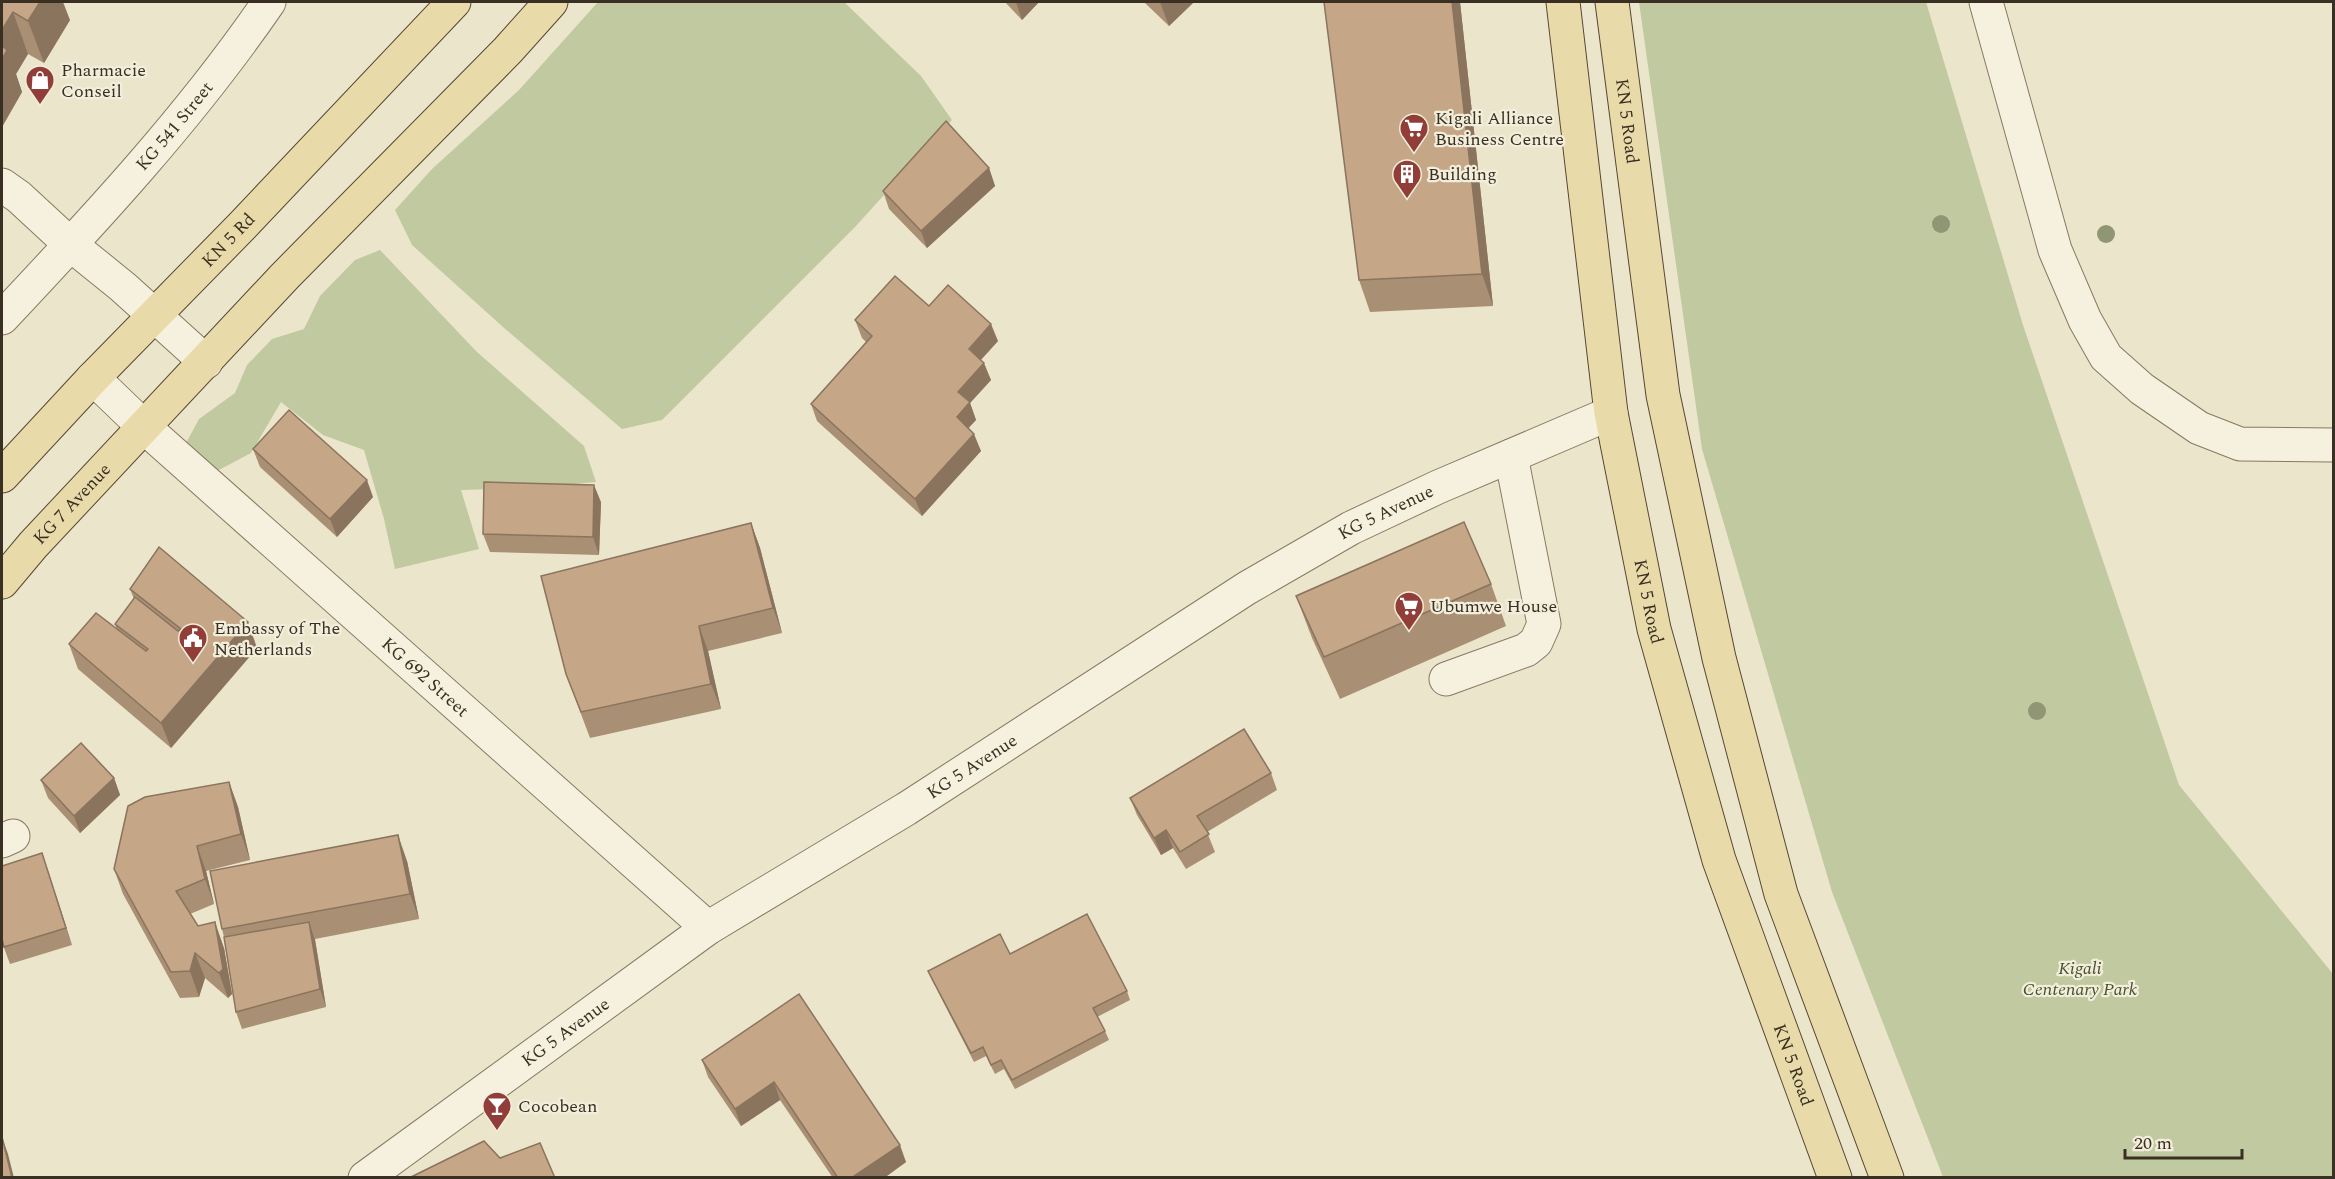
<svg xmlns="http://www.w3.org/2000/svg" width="2335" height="1179" font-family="Spectral,serif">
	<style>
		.green { fill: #c1c9a0 }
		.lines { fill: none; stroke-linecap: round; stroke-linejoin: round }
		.minor-casing { stroke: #877961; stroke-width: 35 }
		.major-casing { stroke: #564734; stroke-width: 35 }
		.minor { stroke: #f6f1df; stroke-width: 33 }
		.major { stroke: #e9dba9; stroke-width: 33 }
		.tree { fill: #909574 }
		.wall { fill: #a98f73 }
		.shaded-wall { fill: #8a745e }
		.building { fill: #c5a686; stroke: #8a745e; stroke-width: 1.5 }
		.labels { text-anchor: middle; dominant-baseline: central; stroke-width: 4.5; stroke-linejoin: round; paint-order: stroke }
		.poi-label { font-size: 18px; fill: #393023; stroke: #f3eedb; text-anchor: start }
		.street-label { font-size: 18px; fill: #393023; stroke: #f3eedb }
		.park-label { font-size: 18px; font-style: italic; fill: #46542c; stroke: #f3eedb }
	</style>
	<rect width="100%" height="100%" fill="#ebe5cc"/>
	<!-- green -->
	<g class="green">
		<polygon points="598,2 844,2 921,76 952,120 855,227 662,420 622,429 503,327 412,245 395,210 432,169 519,90"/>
		<polygon points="1639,2 1926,2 2023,325 2179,785 2333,974 2333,1177 1943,1177 1832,892 1702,449"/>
		<polygon points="380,250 477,352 584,446 596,482 529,488 461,490 479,549 395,569 384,519 364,450 323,435 281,402 251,453 215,472 185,445 199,419 235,393 247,365 272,339 304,329 320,296 355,260"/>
	</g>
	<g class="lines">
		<!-- minor casing -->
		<g class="minor-casing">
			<g id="minor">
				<polyline points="1986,2 2055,250 2085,320 2106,357 2142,389 2199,428 2240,444 2334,445"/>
				<polyline points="2,185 19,197 71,245 123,287 206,362"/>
				<path id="s1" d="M2,318c94,-100 189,-202 267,-316"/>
				<path id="s2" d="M93,378l51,49 564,501"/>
				<polyline points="1446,679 1526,650 1536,642 1544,624 1511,456"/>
				<polyline points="2,841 13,836"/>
				<path id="s3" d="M365,1178l343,-250 198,-119 341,-221 104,-60 87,-41 173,-74"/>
			</g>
		</g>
		<!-- major casing -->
		<g class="major-casing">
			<g id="major">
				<path id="s4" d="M1563,2l48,411 43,216 65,231 116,318"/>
				<path id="s5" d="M1612,2l51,393 56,263 62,236 106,284"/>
				<path id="s6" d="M2,476l91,-98 148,-151 213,-225"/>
				<path id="s7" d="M2,582l31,-37 252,-269 223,-226 43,-48"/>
			</g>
		</g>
		<!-- minor -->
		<use href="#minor" class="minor"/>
		<!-- major -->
		<use href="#major" class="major"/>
	</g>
	<!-- trees -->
	<g class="tree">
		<circle cx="1941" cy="224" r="9"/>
		<circle cx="2106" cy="234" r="9"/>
		<circle cx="2037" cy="711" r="9"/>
	</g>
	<!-- wall -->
	<g class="wall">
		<polygon points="2,2 70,20 44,63 28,54 16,74 22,92 2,127"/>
		<polygon points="1005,2 1039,2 1022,20"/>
		<polygon points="1144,2 1194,2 1169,26"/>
		<polygon points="1460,2 1493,306 1370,312 1359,280"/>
		<polygon points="989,168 995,186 927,248 889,209 883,191"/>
		<polygon points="929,306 998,341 981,360 991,380 970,403 976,420 968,428 981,451 922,516 817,421 811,404 866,342 862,338 855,320"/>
		<polygon points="253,449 373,497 337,537 260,467"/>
		<polygon points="601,502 599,555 490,552 483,534"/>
		<polygon points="751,523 760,548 782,633 708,651 721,709 590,738 566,674"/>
		<polygon points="1491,584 1506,626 1340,699 1312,638 1296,596"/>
		<polygon points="130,589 257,648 171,748 78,669 69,644 117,630 115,624 134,599"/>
		<polygon points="1271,773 1277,790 1207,832 1215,852 1186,869 1173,848 1161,855 1137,815 1130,798"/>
		<polygon points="114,778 120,795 80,833 48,798 41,780"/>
		<polygon points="229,782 238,807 250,860 206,871 214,904 190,914 198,926 224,948 232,994 228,998 205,978 199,997 180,998 123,894 114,869"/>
		<polygon points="407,861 419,919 315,939 326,1007 242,1029 236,1012 224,937 222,929"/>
		<polygon points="2,866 48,871 72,945 10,964 3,945 2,946"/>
		<polygon points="1010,954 1127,991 1130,1000 1097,1017 1105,1031 1109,1040 1015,1089 1004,1069 995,1074 986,1056 974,1062 932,980 928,971"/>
		<polygon points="799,994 906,1162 884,1178 833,1178 780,1100 741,1126 708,1077 702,1060"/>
	</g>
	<!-- shaded-wall -->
	<g class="shaded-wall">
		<polygon points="40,2 63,2 70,20 44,63 28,21"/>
		<polygon points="1016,2 1039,2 1022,20"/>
		<polygon points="1160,2 1194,2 1169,26"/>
		<polygon points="1452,2 1460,2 1493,306 1482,274"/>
		<polygon points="13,12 28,54 16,74 22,92 2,127 2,30"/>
		<polygon points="989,168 995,186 927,248 921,231"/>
		<polygon points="991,324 998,341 975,366 969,349"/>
		<polygon points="984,363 991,380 970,403 976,420 963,434 957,417 958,392"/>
		<polygon points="974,434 981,451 922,516 915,499"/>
		<polygon points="367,480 373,497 337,537 330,519"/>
		<polygon points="594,485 601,502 599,555 593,537"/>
		<polygon points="751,523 760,548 782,633 773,608"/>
		<polygon points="248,622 257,648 171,748 161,723"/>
		<polygon points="699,626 708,651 721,709 711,684"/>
		<polygon points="114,778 120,795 80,833 74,816"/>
		<polygon points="229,782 238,807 250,860 241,834"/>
		<polygon points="1166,830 1173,848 1161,855 1154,838"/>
		<polygon points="398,835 407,861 419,919 410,894"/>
		<polygon points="197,846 206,871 214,904 205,879"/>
		<polygon points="42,853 48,871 72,945 66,928"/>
		<polygon points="215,922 224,948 232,994 228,998 219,973"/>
		<polygon points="309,922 315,940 326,1007 320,989"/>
		<polygon points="195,953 205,978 199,997 190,971"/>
		<polygon points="774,1082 780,1100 741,1126 735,1109"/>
		<polygon points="2,1137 8,1154 14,1178 12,1178"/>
		<polygon points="900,1145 906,1162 884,1178 851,1178"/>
	</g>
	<!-- building -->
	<g class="building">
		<polygon points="2,2 40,2 28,21 13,12 2,30"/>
		<polygon points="1324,2 1452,2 1482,274 1359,280"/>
		<polygon points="2,46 7,50 2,59"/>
		<polygon points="946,121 989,168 921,231 883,191"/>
		<polygon points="895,276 929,306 948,285 991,324 969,349 984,363 958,392 970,402 957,417 974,434 915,499 811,404 872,336 855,320"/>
		<polygon points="289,410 367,480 330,519 253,449"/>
		<polygon points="484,482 594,485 593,537 483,534"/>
		<polygon points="1464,522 1491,584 1324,657 1296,596"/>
		<polygon points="751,523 773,608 699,626 711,684 581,712 566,674 541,576"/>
		<polygon points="159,547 248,622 161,723 69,644 96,613 146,651 148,649 115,624 135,597 178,631 181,629 130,589"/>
		<polygon points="1244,729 1271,773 1197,816 1209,834 1180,852 1166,830 1154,838 1130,798"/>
		<polygon points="81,743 114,778 74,816 41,780"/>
		<polygon points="229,782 241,834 197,846 205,879 176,891 198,926 215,922 223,969 219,973 195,953 190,971 171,972 114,869 128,806 145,797"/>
		<polygon points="398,835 410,894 222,929 210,871"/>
		<polygon points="42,853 66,928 4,947 2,939 2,866"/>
		<polygon points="1087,914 1127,991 1093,1008 1105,1031 1012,1080 1001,1060 991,1065 983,1047 971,1053 928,971 1000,934 1010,954"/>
		<polygon points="309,922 320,989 236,1012 224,937"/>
		<polygon points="799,994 900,1145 851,1178 838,1178 774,1082 735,1109 702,1060"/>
		<polygon points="2,1137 12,1178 2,1178"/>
		<polygon points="484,1141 500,1158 540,1143 555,1178 409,1178"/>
	</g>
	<!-- icons -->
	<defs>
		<g id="shop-pin" transform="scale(1.5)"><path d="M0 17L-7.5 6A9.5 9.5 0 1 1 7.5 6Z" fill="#903e37" stroke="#f3eedb"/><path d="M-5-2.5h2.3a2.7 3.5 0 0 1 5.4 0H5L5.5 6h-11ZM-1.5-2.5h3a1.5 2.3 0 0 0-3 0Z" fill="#fff"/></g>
		<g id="supermarket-pin" transform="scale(1.5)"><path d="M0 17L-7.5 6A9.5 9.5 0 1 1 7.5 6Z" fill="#903e37" stroke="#f3eedb"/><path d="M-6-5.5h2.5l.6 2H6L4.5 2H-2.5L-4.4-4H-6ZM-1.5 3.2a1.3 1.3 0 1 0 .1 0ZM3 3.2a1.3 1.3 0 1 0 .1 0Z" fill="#fff"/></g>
		<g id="building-pin" transform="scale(1.5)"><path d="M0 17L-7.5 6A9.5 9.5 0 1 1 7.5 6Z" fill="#903e37" stroke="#f3eedb"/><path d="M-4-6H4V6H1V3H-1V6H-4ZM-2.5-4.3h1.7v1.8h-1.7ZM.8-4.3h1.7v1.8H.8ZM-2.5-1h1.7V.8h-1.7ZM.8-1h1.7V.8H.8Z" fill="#fff"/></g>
		<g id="civic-pin" transform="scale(1.5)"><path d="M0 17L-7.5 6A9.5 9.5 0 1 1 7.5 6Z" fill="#903e37" stroke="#f3eedb"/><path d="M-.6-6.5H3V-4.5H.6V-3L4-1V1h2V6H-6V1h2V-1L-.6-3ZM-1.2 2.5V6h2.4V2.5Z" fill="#fff"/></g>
		<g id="bar-pin" transform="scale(1.5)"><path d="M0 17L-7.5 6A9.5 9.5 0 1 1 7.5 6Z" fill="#903e37" stroke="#f3eedb"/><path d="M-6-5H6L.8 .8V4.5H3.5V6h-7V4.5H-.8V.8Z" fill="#fff"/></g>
	</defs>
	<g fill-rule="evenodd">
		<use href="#shop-pin" x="40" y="80"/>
		<use href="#supermarket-pin" x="1414" y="128"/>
		<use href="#building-pin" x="1407" y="174"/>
		<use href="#supermarket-pin" x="1409" y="606"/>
		<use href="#civic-pin" x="193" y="638"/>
		<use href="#bar-pin" x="497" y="1106"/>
	</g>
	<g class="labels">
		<!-- poi labels -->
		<g class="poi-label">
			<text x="61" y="70">Pharmacie<tspan x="61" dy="21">Conseil</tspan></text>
			<text x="1435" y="118">Kigali Alliance<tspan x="1435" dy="21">Business Centre</tspan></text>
			<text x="1428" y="174">Building</text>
			<text x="1430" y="606">Ubumwe House</text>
			<text x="214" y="628">Embassy of The<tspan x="214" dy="21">Netherlands</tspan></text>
			<text x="518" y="1106">Cocobean</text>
		</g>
		<!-- street labels -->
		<g class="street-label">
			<text stroke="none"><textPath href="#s5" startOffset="120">KN 5 Road</textPath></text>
			<text stroke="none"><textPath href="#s1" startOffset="258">KG 541 Street</textPath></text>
			<text stroke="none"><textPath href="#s6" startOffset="327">KN 5 Rd</textPath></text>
			<text stroke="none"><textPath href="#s7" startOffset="105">KG 7 Avenue</textPath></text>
			<text stroke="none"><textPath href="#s3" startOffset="1220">KG 5 Avenue</textPath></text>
			<text stroke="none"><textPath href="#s4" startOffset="606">KN 5 Road</textPath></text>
			<text stroke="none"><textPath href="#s2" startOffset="447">KG 692 Street</textPath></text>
			<text stroke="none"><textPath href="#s3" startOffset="734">KG 5 Avenue</textPath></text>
			<text stroke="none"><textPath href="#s3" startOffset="248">KG 5 Avenue</textPath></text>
			<text stroke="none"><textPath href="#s4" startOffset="1092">KN 5 Road</textPath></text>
		</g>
		<!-- park labels -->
		<g class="park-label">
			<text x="2080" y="968">Kigali<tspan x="2080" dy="21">Centenary Park</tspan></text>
		</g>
	</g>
	<!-- border -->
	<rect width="2335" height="1179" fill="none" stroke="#393023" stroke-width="6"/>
	<!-- scale -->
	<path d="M2125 1149v9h117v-9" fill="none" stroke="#393023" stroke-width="3"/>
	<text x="2134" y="1149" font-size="18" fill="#393023" stroke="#f3eedb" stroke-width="4.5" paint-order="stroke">20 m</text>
</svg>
